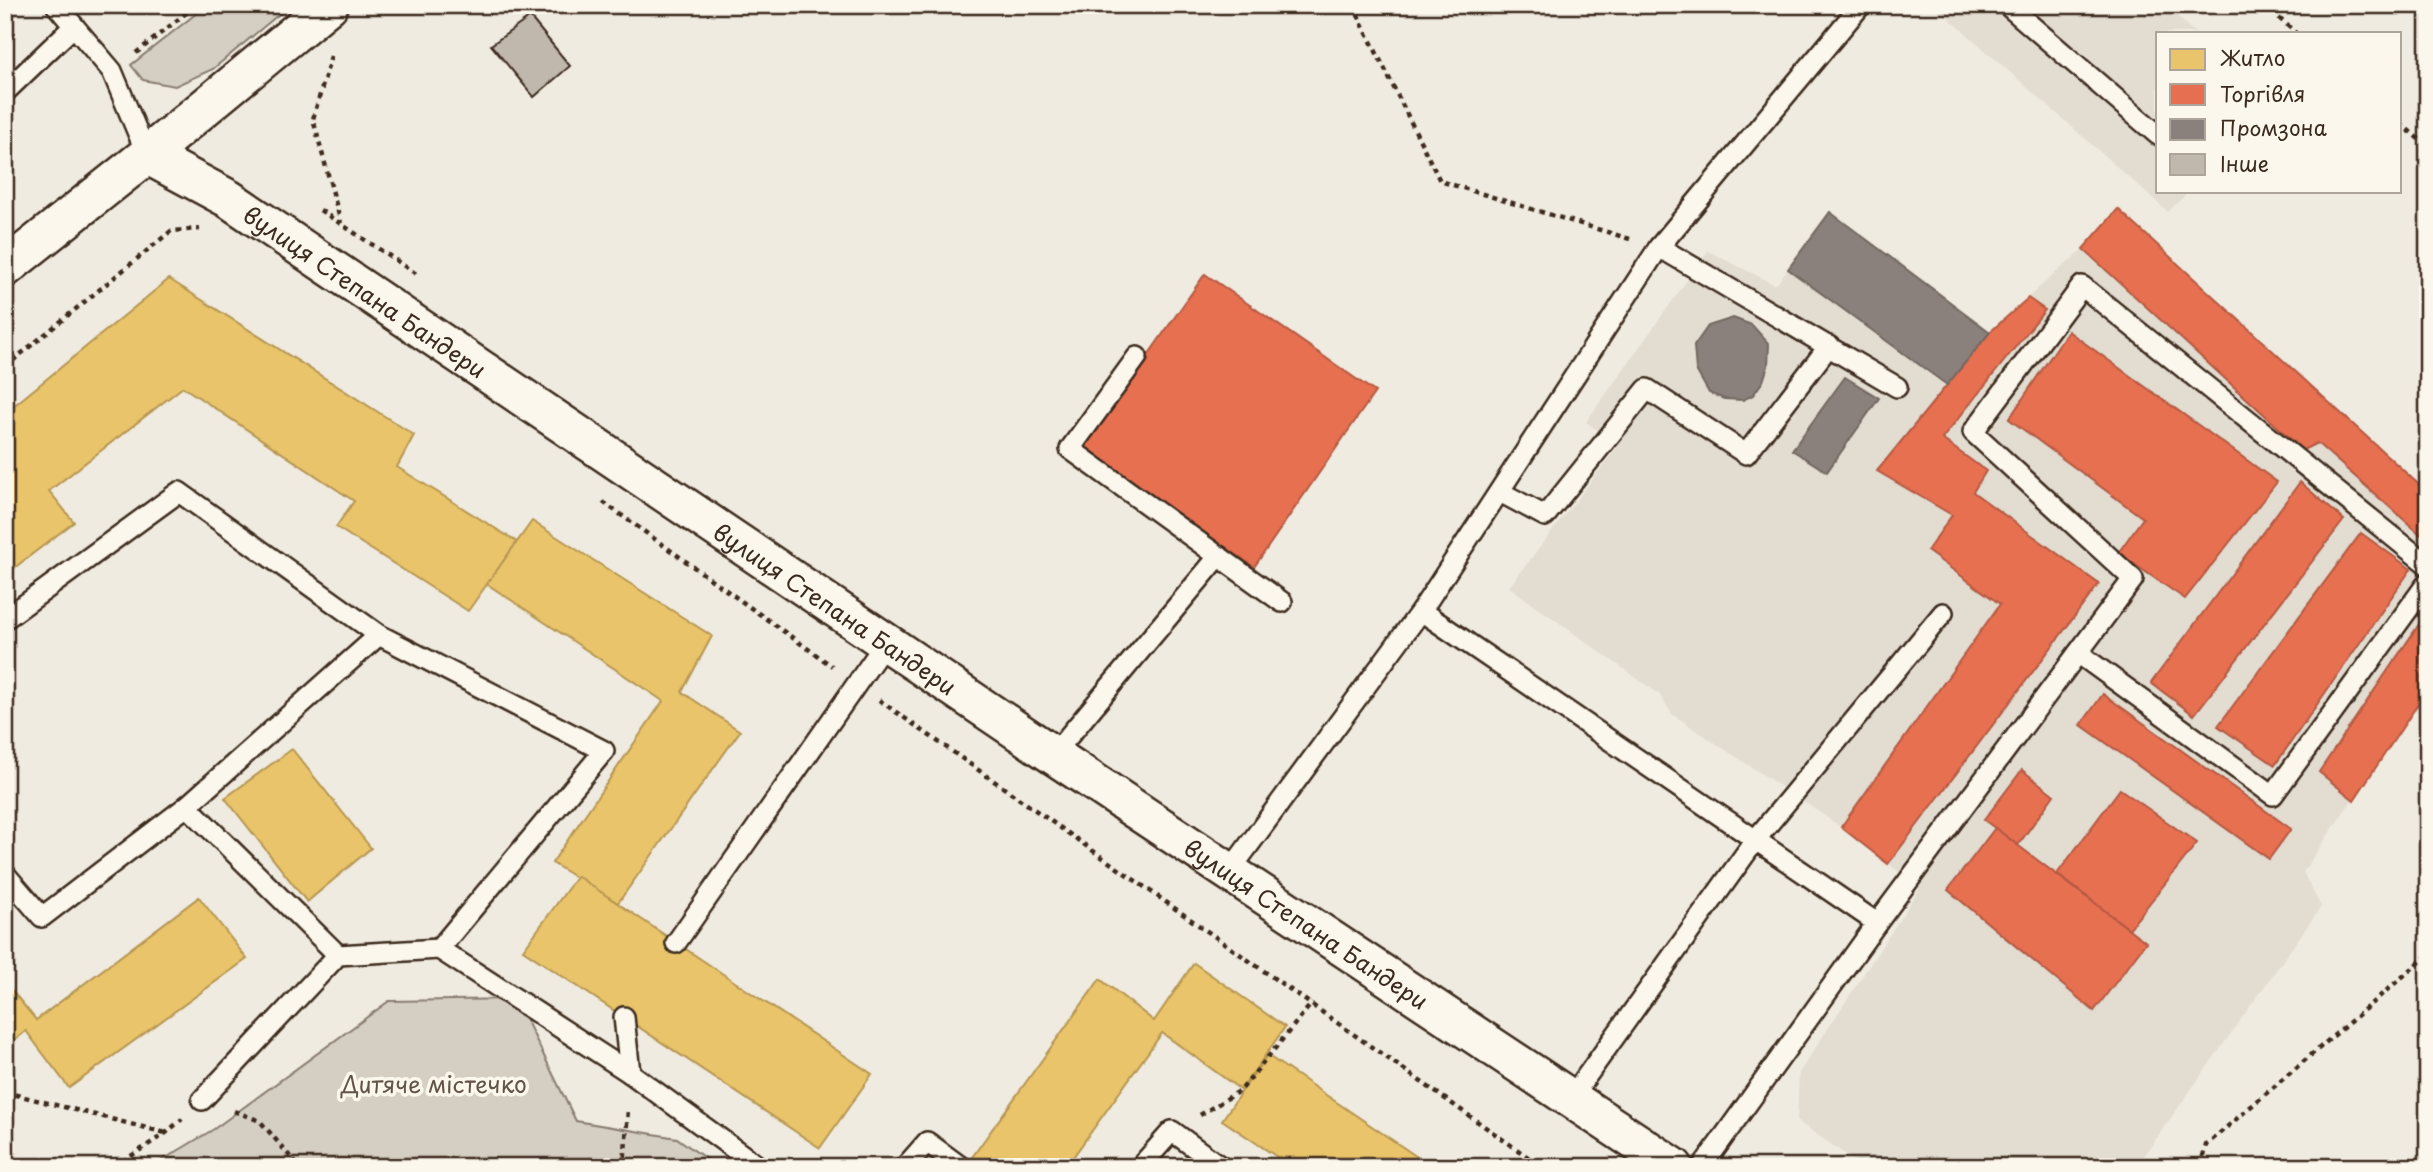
<svg xmlns="http://www.w3.org/2000/svg" width="2433" height="1172" font-family="'Playpen Sans',sans-serif">
	<style>
		.built { fill: #e2dcd1 }
		.green { fill: #d5cec3; stroke: #887c70; stroke-width: 2 }
		.homes { fill: #e9c46a; stroke: #b59653; stroke-width: 2 }
		.shops { fill: #e76f51; stroke: #b35a42; stroke-width: 2 }
		.industry { fill: #8a817c; stroke: #726760; stroke-width: 2 }
		.building { fill: #c0b8ad; stroke: #3b2a1e; stroke-width: 2 }
		.lines { fill: none; stroke-linecap: round; stroke-linejoin: round }
		.service-casing { stroke: #3b2a1e; stroke-width: 24 }
		.minor-casing { stroke: #3b2a1e; stroke-width: 42 }
		.path { stroke: #3b2a1e; stroke-width: 4.5; stroke-dasharray: 5 5; stroke-linecap: butt }
		.service { stroke: #fbf7ec; stroke-width: 19 }
		.minor { stroke: #fbf7ec; stroke-width: 37 }
		.labels { text-anchor: middle; dominant-baseline: central; stroke-width: 7; stroke-linejoin: round; paint-order: stroke }
		.street-label { font-size: 23px; fill: #3b2a1e; stroke: #fbf7ec }
		.park-label { font-size: 23px; fill: #625347; stroke: #fbf7ec }
	</style>
	<rect width="100%" height="100%" fill="#f0ebe0"/>
	<filter id="ink" filterUnits="userSpaceOnUse"><feTurbulence type="fractalNoise" baseFrequency=".0143" numOctaves="2"/><feDisplacementMap in="SourceGraphic" scale="14" xChannelSelector="R" yChannelSelector="G"/><feConvolveMatrix kernelMatrix="1 2 1 2 8 2 1 2 1" color-interpolation-filters="sRGB"/></filter>
	<g filter="url(#ink)">
		<!-- built -->
		<g class="built">
			<polygon points="1934,5 2165,5 2195,33 2158,33 2158,191 2189,191 2168,212"/>
			<polygon points="2118,209 2428,493 2428,689 2303,872 2321,907 2136,1167 1864,1167 1797,1121 1799,1073 1920,888 1841,827 1672,714 1659,694 1509,587 1619,445 1586,422 1708,251 1776,285 1830,212 1990,331 2083,249"/>
		</g>
		<!-- green -->
		<g class="green">
			<polygon points="207,5 290,5 213,69 175,86 143,80 131,65"/>
			<polygon points="516,999 576,1121 677,1138 717,1167 151,1167 214,1129 389,1001"/>
		</g>
		<!-- homes -->
		<g class="homes">
			<polygon points="169,279 414,435 397,467 517,542 468,611 336,527 354,501 183,387 49,491 74,522 5,575 5,413"/>
			<polygon points="532,521 712,636 682,692 740,731 618,903 552,863 663,701 487,584"/>
			<polygon points="292,749 371,848 307,902 225,798"/>
			<polygon points="577,876 872,1074 820,1148 523,950"/>
			<polygon points="199,897 247,959 69,1088 26,1031 5,1048 5,982 36,1020"/>
			<polygon points="1194,963 1285,1027 1241,1090 1162,1033 1066,1167 965,1167 1100,979 1154,1021"/>
			<polygon points="1267,1055 1432,1167 1292,1167 1222,1120"/>
		</g>
		<!-- shops -->
		<g class="shops">
			<polygon points="2118,209 2428,493 2428,541 2317,443 2303,450 2083,249"/>
			<polygon points="1205,274 1375,392 1254,567 1083,448"/>
			<polygon points="2028,298 2045,310 1942,439 1986,471 1973,492 2099,584 1888,864 1841,827 2000,604 1927,551 1952,515 1877,471 1990,332"/>
			<polygon points="2068,331 2277,482 2185,599 2118,553 2143,518 2009,419"/>
			<polygon points="2300,482 2344,520 2194,715 2151,683"/>
			<polygon points="2361,533 2411,569 2275,765 2218,726"/>
			<polygon points="2428,611 2428,689 2354,800 2319,772"/>
			<polygon points="2103,694 2291,829 2269,859 2081,725"/>
			<polygon points="2022,770 2054,795 2018,845 1984,820"/>
			<polygon points="2120,789 2197,843 2129,929 2057,874"/>
			<polygon points="1995,828 2146,942 2094,1011 1948,890"/>
		</g>
		<!-- industry -->
		<g class="industry">
			<polygon points="1830,212 1990,332 1947,385 1788,269"/>
			<polygon points="1733,318 1752,325 1769,344 1768,366 1763,381 1753,395 1743,400 1724,399 1709,393 1696,370 1694,346 1708,326"/>
			<polygon points="1845,377 1879,398 1827,472 1792,450"/>
		</g>
		<!-- building -->
		<polygon class="building" points="530,17 570,66 534,97 491,45"/>
		<g class="lines">
			<!-- service casing -->
			<g class="service-casing">
				<g id="service">
					<polyline points="56,5 112,71 147,155"/>
					<polyline points="2007,5 2158,135"/>
					<polyline points="5,92 74,26"/>
					<polyline points="1659,247 1861,5"/>
					<polyline points="1137,357 1070,449 1282,602"/>
					<polyline points="1500,492 1545,516 1647,389 1746,454 1829,346"/>
					<polyline points="1421,611 1877,923"/>
					<polyline points="5,619 179,492 379,635 604,751 439,949"/>
					<polyline points="2078,653 2273,795 2428,582"/>
					<polyline points="1053,755 1219,556"/>
					<polyline points="187,806 338,955"/>
					<polyline points="1229,872 1421,611 1659,247 1897,387"/>
					<polyline points="5,874 42,917 187,806 379,635"/>
					<polyline points="676,943 886,642"/>
					<polyline points="624,1017 630,1073 759,1167"/>
					<polyline points="1571,1098 1756,839 1943,613"/>
					<polyline points="202,1100 338,955 439,949 630,1073"/>
					<polyline points="905,1167 927,1142 961,1167"/>
					<polyline points="1140,1167 1172,1131 1221,1167"/>
					<polyline points="1702,1167 1877,923 2133,579 1973,432 2082,286 2428,565"/>
				</g>
			</g>
			<!-- minor casing -->
			<g class="minor-casing">
				<g id="minor">
					<polyline points="147,155 329,5"/>
					<path id="s1" d="M5,268l142,-113 82,44 824,556 621,412"/>
				</g>
			</g>
			<!-- path -->
			<g class="path">
				<polyline points="1353,5 1440,181 1630,239"/>
				<polyline points="2264,5 2296,33"/>
				<polyline points="136,53 196,5"/>
				<polyline points="331,56 313,119 341,223"/>
				<polyline points="2400,123 2428,147"/>
				<polyline points="320,210 418,275"/>
				<polyline points="5,367 171,231 200,229"/>
				<polyline points="603,502 832,666"/>
				<polyline points="879,700 1542,1167"/>
				<polyline points="5,1092 166,1133"/>
				<polyline points="234,1111 260,1121 299,1167"/>
				<polyline points="1200,1115 1241,1090 1312,1003"/>
				<polyline points="114,1167 166,1133 182,1119"/>
				<polyline points="624,1167 628,1109"/>
				<polyline points="2200,1167 2206,1145 2428,955"/>
			</g>
			<!-- service -->
			<use href="#service" class="service"/>
			<!-- minor -->
			<use href="#minor" class="minor"/>
		</g>
	</g>
	<g class="labels">
		<!-- street labels -->
		<g class="street-label">
			<text stroke="none"><textPath href="#s1" startOffset="439">вулиця Степана Бандери</textPath></text>
			<text stroke="none"><textPath href="#s1" startOffset="1006">вулиця Степана Бандери</textPath></text>
			<text stroke="none"><textPath href="#s1" startOffset="1573">вулиця Степана Бандери</textPath></text>
		</g>
		<!-- park labels -->
		<g class="park-label">
			<text x="434" y="1083">Дитяче містечко</text>
		</g>
	</g>
	<!-- margin -->
	<rect width="2433" height="1172" fill="none" stroke="#fbf7ec" stroke-width="28"/>
	<rect x="14" y="14" width="2405" height="1144" fill="none" stroke="#3b2a1e" stroke-width="2.5" filter="url(#ink)"/>
	<!-- legend -->
	<rect x="2156" y="32" width="245" height="161" fill="#fbf7ec" stroke="#aea59a" stroke-width="2"/>
	<rect x="2170" y="49" width="35" height="21" fill="#e9c46a" stroke="#aea59a" stroke-width="2"/>
	<text x="2220" y="66" font-size="21" fill="#3b2a1e">Житло</text>
	<rect x="2170" y="84" width="35" height="21" fill="#e76f51" stroke="#aea59a" stroke-width="2"/>
	<text x="2220" y="102" font-size="21" fill="#3b2a1e">Торгівля</text>
	<rect x="2170" y="119" width="35" height="21" fill="#8a817c" stroke="#aea59a" stroke-width="2"/>
	<text x="2220" y="136" font-size="21" fill="#3b2a1e">Промзона</text>
	<rect x="2170" y="154" width="35" height="21" fill="#c0b8ad" stroke="#aea59a" stroke-width="2"/>
	<text x="2220" y="172" font-size="21" fill="#3b2a1e">Інше</text>
</svg>
